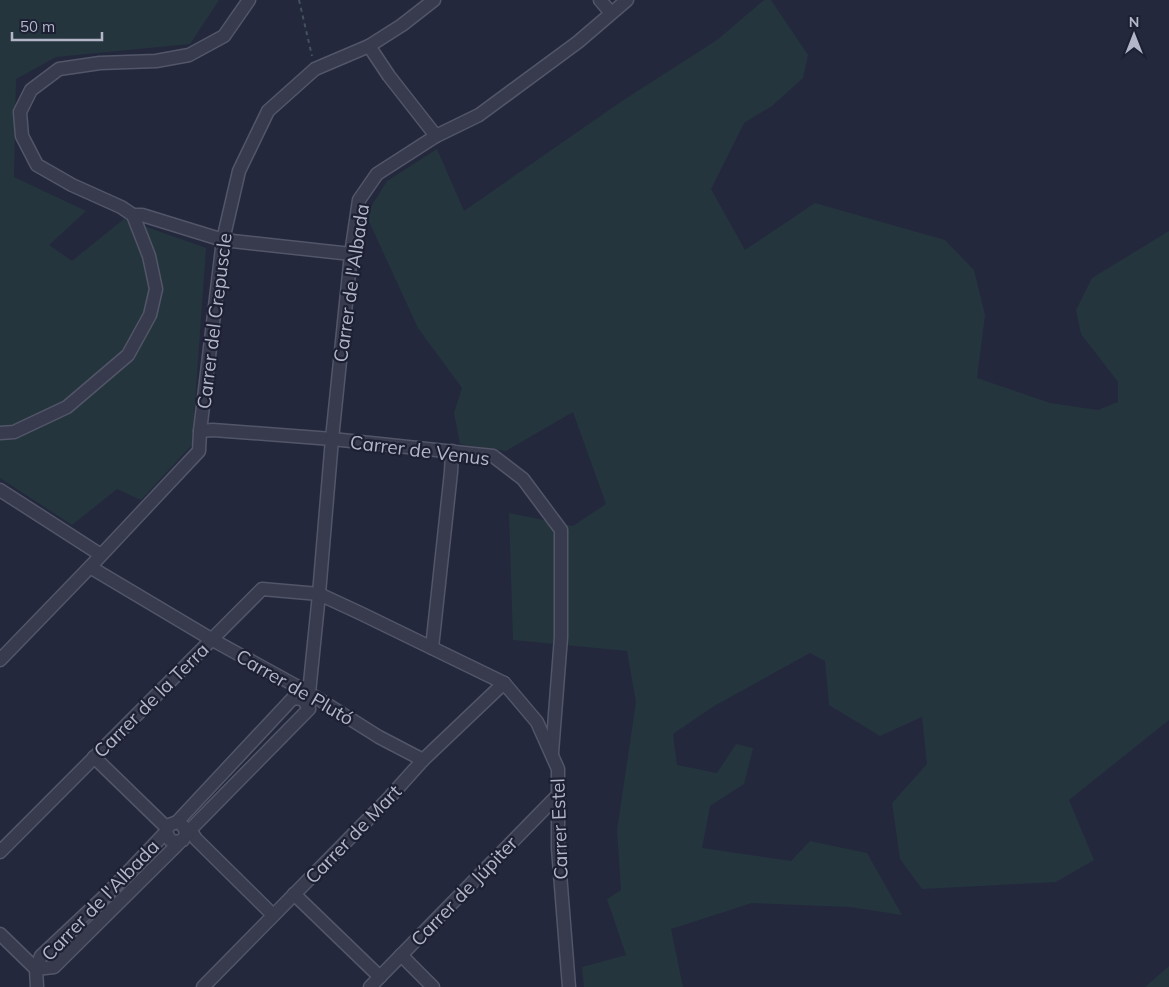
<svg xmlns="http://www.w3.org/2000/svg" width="1169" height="987" font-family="Mulish,sans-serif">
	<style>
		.green { fill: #25353e }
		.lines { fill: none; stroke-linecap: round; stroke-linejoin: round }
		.street-casing { stroke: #525668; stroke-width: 15 }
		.path { stroke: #43525b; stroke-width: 2; stroke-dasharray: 4 4; stroke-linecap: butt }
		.street { stroke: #373b4d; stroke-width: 12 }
		.labels { text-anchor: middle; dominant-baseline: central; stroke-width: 4.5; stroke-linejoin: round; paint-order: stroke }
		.street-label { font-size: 19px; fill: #b2b6c8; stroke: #1c2032 }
	</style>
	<rect width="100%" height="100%" fill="#23283d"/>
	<!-- green -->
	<g class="green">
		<polygon points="0,0 219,0 190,44 56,57 16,79 14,177 86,211 49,245 72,261 124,219 206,248 192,445 141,500 117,489 72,525 0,478"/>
		<polygon points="764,0 771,0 808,55 803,78 772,106 744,123 711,189 745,250 815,203 945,240 974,270 985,315 977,378 1050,403 1098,410 1118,402 1118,382 1081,334 1076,310 1092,278 1169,231 1169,720 1069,800 1094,860 1056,882 922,889 900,859 892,803 927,764 922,717 880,736 829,705 825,661 810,653 714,706 673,734 677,765 717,773 736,744 753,748 744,784 710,806 702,848 791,861 810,841 867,853 902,915 850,907 752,903 671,929 683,987 584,987 582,967 626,955 607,899 621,890 617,830 636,702 627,651 513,640 509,513 573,526 606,504 573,412 506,451 460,444 454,413 462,388 418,328 366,215 387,181 437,149 464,211 622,101 717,40"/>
		<polygon points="1169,966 1169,987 1145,987"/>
	</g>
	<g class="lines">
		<!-- street casing -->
		<g class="street-casing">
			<g id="street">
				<polyline points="600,0 611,13"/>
				<polyline points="369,46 389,76 436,136"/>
				<polyline points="133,215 142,215 223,240 351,254"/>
				<polyline points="200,431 213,430 332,439 493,456 523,479 561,530 561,637 552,753"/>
				<polyline points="0,433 14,432 67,407 128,355 150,315 156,289 149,256 133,215 121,207 72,185 37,165 22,136 20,112 31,90 59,69 100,63 156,61 189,55 224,36 249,0"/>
				<polyline points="0,490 101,555"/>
				<polyline points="90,567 211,639 309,693 379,737 423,760"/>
				<polyline points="432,648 451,472 452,451"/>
				<polyline points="0,660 90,567 199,451 200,431 223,240 239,171 268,111 315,69 369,46 402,25 434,0"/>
				<polyline points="303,699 309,693 319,594 332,439 351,254 359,200 377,174 436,136 479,115 578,42 627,0"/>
				<polyline points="94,757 167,828"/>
				<polyline points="177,822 293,698 303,699"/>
				<polyline points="190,830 196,839 273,915"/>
				<path d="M166,832l4,8 6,2 7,-2 3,-6c-1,-7 -3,-9 -9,-12l-8,3 -3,7 -58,61 -67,63 -5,13 18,-2 126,-125"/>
				<polyline points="186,834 309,709 303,699"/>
				<polyline points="0,852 262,589 319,594 360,613 504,683 537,722 558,769 558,848 569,987"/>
				<polyline points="294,894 380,977"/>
				<polyline points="0,934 36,969 37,987"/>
				<polyline points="401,955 433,987"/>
				<polyline points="203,987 388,799 423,760 504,683"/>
				<polyline points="370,987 558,795"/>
			</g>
		</g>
		<!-- path -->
		<polyline class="path" points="299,0 312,56"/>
		<!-- street -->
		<use href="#street" class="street"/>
	</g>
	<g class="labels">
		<!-- street labels -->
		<g class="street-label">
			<text transform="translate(351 283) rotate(-82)">Carrer de l'Albada</text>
			<text transform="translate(214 321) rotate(-83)">Carrer del Crepuscle</text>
			<text transform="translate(420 450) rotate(7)">Carrer de Venus</text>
			<text transform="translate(295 687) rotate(30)">Carrer de Plutó</text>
			<text transform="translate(151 700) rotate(-45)">Carrer de la Terra</text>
			<text transform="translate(559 829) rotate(-92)">Carrer Estel</text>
			<text transform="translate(353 834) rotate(-46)">Carrer de Mart</text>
			<text transform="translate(464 891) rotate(-46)">Carrer de Júpiter</text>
			<text transform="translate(100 900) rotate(-46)">Carrer de l'Albada</text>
		</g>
	</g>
	<!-- north arrow -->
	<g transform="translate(1134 35)" stroke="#1c2032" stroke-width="4" paint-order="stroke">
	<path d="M0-4L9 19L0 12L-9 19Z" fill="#b2b6c8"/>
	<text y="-8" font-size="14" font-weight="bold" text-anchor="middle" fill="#b2b6c8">N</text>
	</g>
	<!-- scale -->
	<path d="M12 32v8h90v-8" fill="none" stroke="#b2b6c8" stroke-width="2.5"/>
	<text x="20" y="32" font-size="15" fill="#b2b6c8" stroke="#1c2032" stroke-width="4" paint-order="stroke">50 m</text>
</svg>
